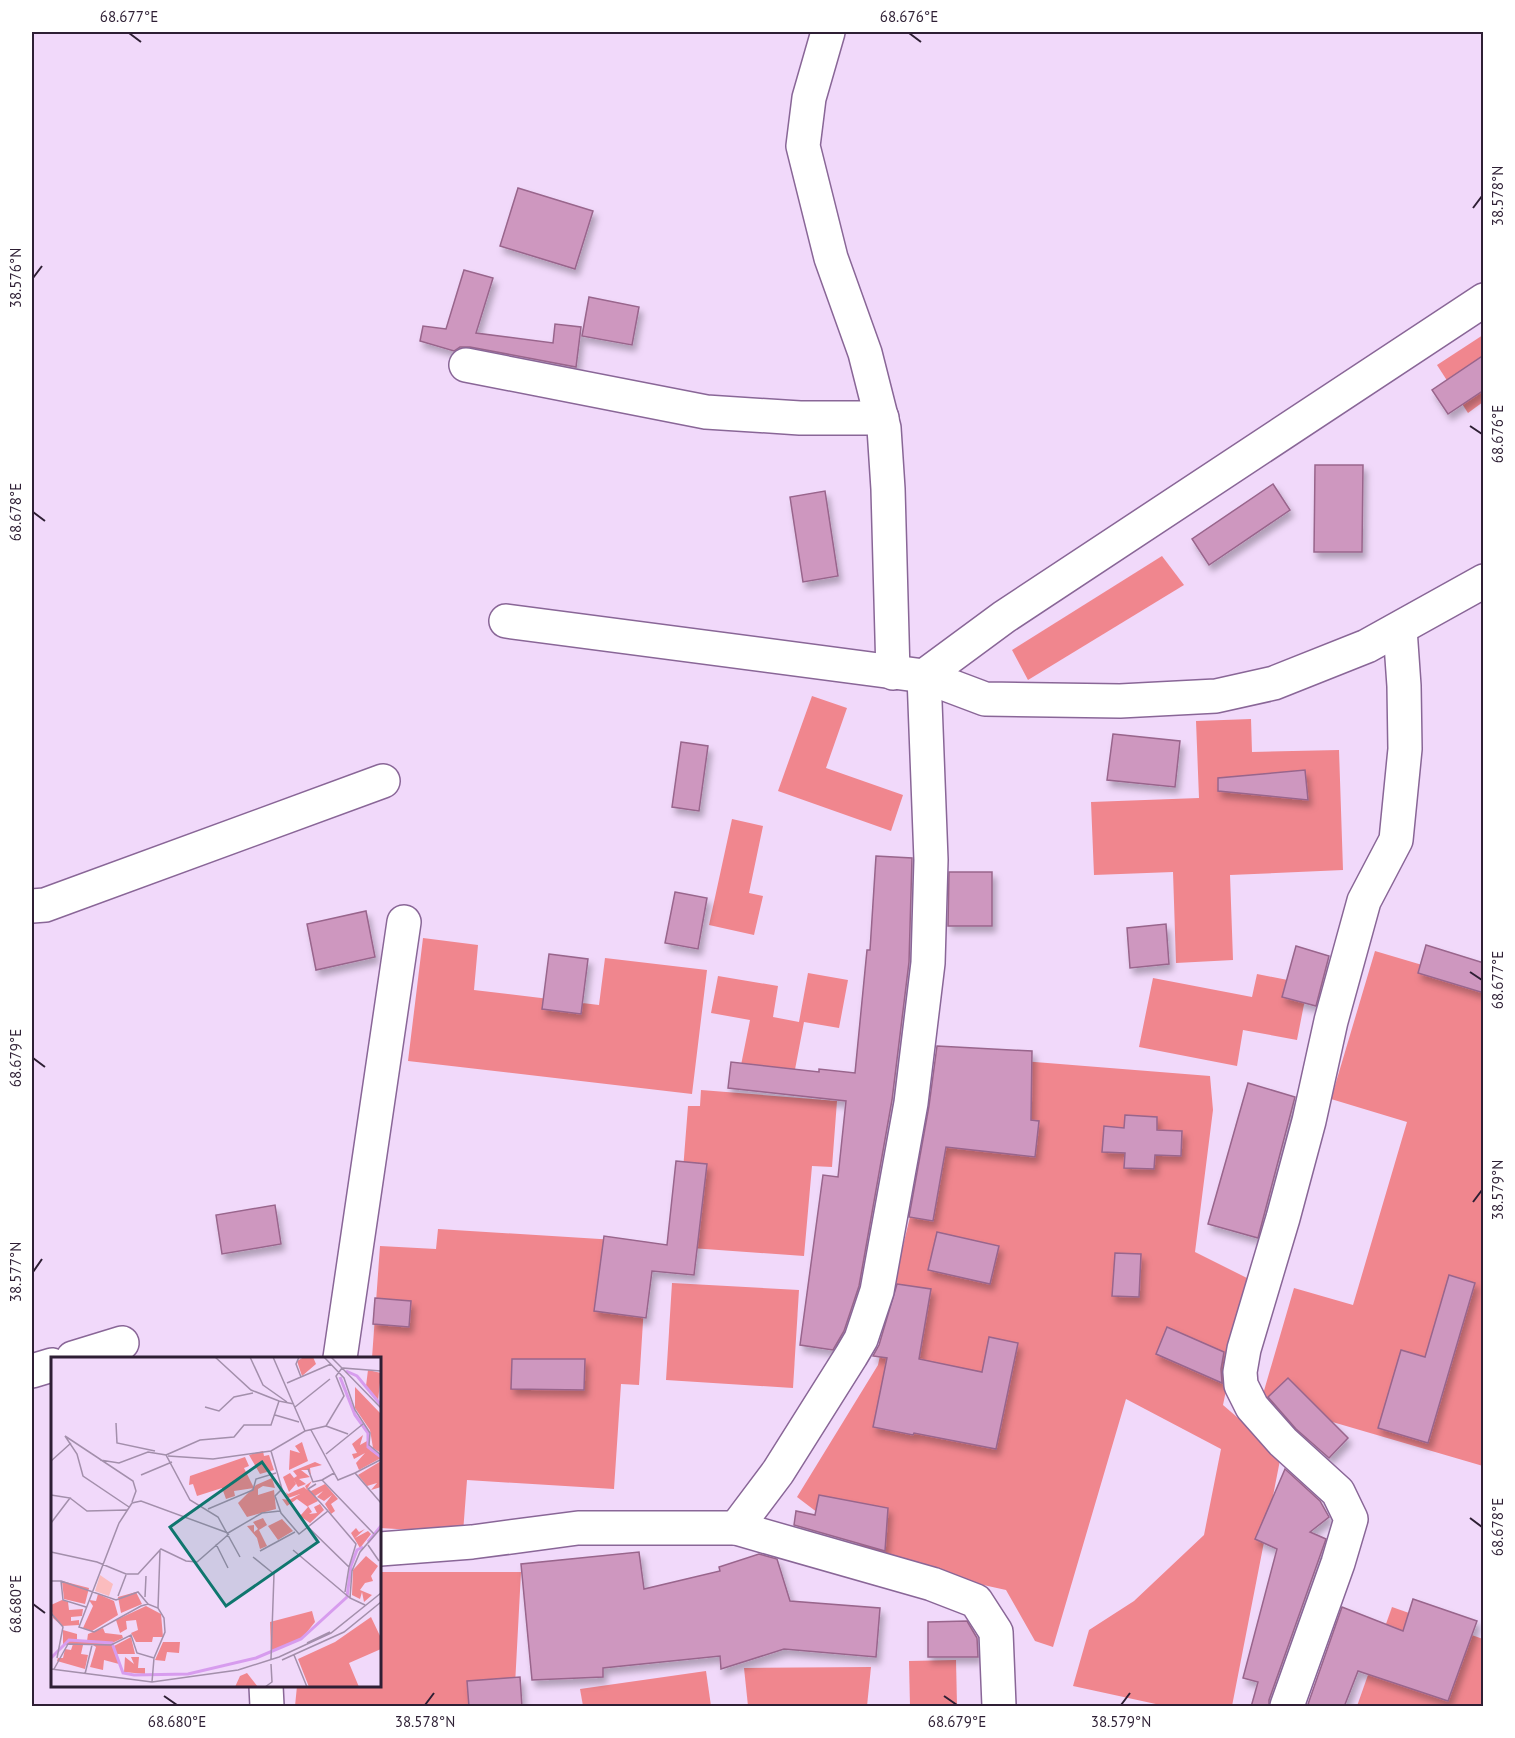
<svg xmlns="http://www.w3.org/2000/svg" width="1515" height="1738" font-family="'PT Sans',sans-serif">
	<style>
		.forest { fill: #f0868e }
		.building { fill: #ce97bf; stroke: #99658c; stroke-width: 1.5; filter: url(#shadow) }
		.lines { fill: none; stroke-linecap: round; stroke-linejoin: round }
		.minor-casing { stroke: #896697; stroke-width: 36 }
		.minor { stroke: #fff; stroke-width: 33 }
		.ticks { fill: none; stroke: #2e1f34; stroke-width: 2 }
		.inset-river { fill: none; stroke: #d79cee; stroke-width: 3 }
		.inset-road { fill: none; stroke: #a38fab; stroke-width: 1.5 }
		.view { fill: #0f766e; fill-opacity: 0.15; stroke: #0f766e; stroke-width: 3 }
		.inset-edge { fill: none; stroke: #2e1f34; stroke-width: 3 }
		.neatline { fill: none; stroke: #2e1f34; stroke-width: 2 }
		.ticks-label { font-size: 15px; text-anchor: middle; fill: #2e1f34 }
	</style>
	<defs>
		<filter id="shadow"><feDropShadow dx="3.5" dy="6" stdDeviation="3" flood-color="#0004"/></filter>
	</defs>
	<rect width="100%" height="100%" fill="#f1d9fa"/>
	<!-- forest -->
	<g class="forest">
		<polygon points="1483,335 1483,402 1468,413 1437,365"/>
		<polygon points="1162,556 1184,585 1028,680 1012,650"/>
		<polygon points="812,696 847,708 826,768 903,795 891,831 778,791"/>
		<polygon points="1251,719 1252,752 1339,750 1343,870 1230,875 1233,960 1176,963 1173,872 1094,875 1091,802 1199,798 1196,721"/>
		<polygon points="732,819 763,826 749,893 763,896 754,935 709,925"/>
		<polygon points="423,938 478,945 474,990 599,1005 605,958 707,970 692,1094 408,1061"/>
		<polygon points="1375,951 1483,983 1483,1466 1261,1401 1294,1288 1353,1305 1407,1122 1331,1099"/>
		<polygon points="808,973 848,980 839,1028 804,1022 793,1080 740,1070 750,1020 711,1013 718,976 778,986 773,1017 799,1022"/>
		<polygon points="1257,974 1308,984 1297,1040 1243,1030 1237,1066 1139,1047 1153,978 1252,997"/>
		<polygon points="949,1055 1210,1076 1213,1110 1195,1252 1249,1279 1223,1405 1281,1455 1232,1706 1165,1706 1073,1686 1089,1630 1134,1601 1204,1535 1221,1449 1126,1399 1053,1647 1035,1641 1006,1590 884,1563 797,1497 878,1365 902,1250"/>
		<polygon points="701,1090 837,1101 832,1167 812,1166 804,1256 677,1247 688,1106 700,1106"/>
		<polygon points="438,1229 648,1242 639,1385 621,1384 614,1489 467,1480 463,1533 380,1528 380,1358 372,1358 380,1246 436,1249"/>
		<polygon points="672,1283 799,1290 793,1388 666,1380"/>
		<polygon points="380,1572 521,1572 514,1704 496,1706 295,1706 297,1686 380,1686"/>
		<polygon points="1392,1607 1483,1639 1483,1706 1357,1706"/>
		<polygon points="956,1660 957,1706 910,1706 909,1661"/>
		<polygon points="871,1667 867,1706 748,1706 744,1668"/>
		<polygon points="706,1671 711,1706 583,1706 580,1689"/>
	</g>
	<!-- building -->
	<g class="building">
		<polygon points="518,188 593,211 575,269 500,246"/>
		<polygon points="464,270 493,278 476,333 553,343 555,324 581,327 576,367 470,347 460,347 454,351 420,341 423,326 446,329"/>
		<polygon points="589,297 639,307 632,345 582,336"/>
		<polygon points="1484,355 1484,390 1448,414 1432,390"/>
		<polygon points="1315,465 1363,465 1362,552 1314,552"/>
		<polygon points="1273,484 1290,510 1209,565 1192,539"/>
		<polygon points="825,491 838,576 803,582 790,497"/>
		<polygon points="1113,734 1180,741 1175,787 1107,780"/>
		<polygon points="681,742 708,746 699,811 672,807"/>
		<polygon points="1305,770 1308,800 1218,791 1218,778"/>
		<polygon points="876,856 912,858 909,962 892,1100 859,1286 844,1331 833,1350 800,1345 823,1175 838,1177 846,1101 728,1088 731,1062 819,1072 819,1069 855,1073 867,950 870,950"/>
		<polygon points="949,872 992,872 992,926 948,926"/>
		<polygon points="675,892 707,898 698,949 665,943"/>
		<polygon points="366,911 375,957 316,970 307,924"/>
		<polygon points="1166,924 1169,964 1130,968 1127,928"/>
		<polygon points="1426,945 1484,963 1484,993 1418,973"/>
		<polygon points="1296,946 1329,956 1316,1006 1282,997"/>
		<polygon points="549,954 588,959 581,1014 542,1009"/>
		<polygon points="937,1046 1032,1051 1031,1120 1039,1121 1035,1157 946,1147 933,1221 909,1217 929,1106"/>
		<polygon points="1248,1083 1295,1097 1258,1238 1208,1224"/>
		<polygon points="1125,1115 1157,1117 1157,1130 1182,1131 1181,1156 1155,1155 1154,1169 1124,1168 1125,1153 1102,1152 1104,1126 1124,1128"/>
		<polygon points="676,1161 707,1164 694,1275 652,1271 646,1318 594,1311 604,1236 667,1245"/>
		<polygon points="275,1205 281,1244 222,1254 216,1215"/>
		<polygon points="937,1232 999,1246 990,1284 928,1270"/>
		<polygon points="1115,1253 1141,1254 1139,1297 1112,1296"/>
		<polygon points="1449,1275 1475,1283 1428,1443 1378,1428 1401,1350 1425,1357"/>
		<polygon points="897,1284 931,1289 919,1359 982,1372 989,1337 1018,1343 996,1449 914,1433 913,1435 873,1427 887,1358 873,1356 879,1345"/>
		<polygon points="375,1298 411,1301 409,1327 373,1324"/>
		<polygon points="1167,1327 1224,1352 1221,1369 1222,1383 1156,1354"/>
		<polygon points="512,1359 585,1359 584,1390 511,1389"/>
		<polygon points="1288,1378 1348,1438 1329,1458 1296,1429 1268,1397"/>
		<polygon points="1285,1469 1320,1501 1329,1517 1310,1532 1326,1539 1269,1700 1269,1707 1251,1707 1258,1682 1243,1678 1277,1549 1255,1539"/>
		<polygon points="819,1495 888,1508 885,1551 794,1525 796,1511 815,1515"/>
		<polygon points="639,1552 644,1589 720,1571 719,1567 759,1554 777,1559 790,1601 880,1608 876,1657 784,1649 721,1669 720,1656 603,1668 603,1677 532,1680 521,1564"/>
		<polygon points="1413,1599 1477,1621 1448,1701 1358,1671 1344,1707 1307,1707 1342,1607 1403,1631"/>
		<polygon points="967,1621 977,1638 978,1657 928,1657 928,1622"/>
		<polygon points="520,1677 522,1707 469,1707 467,1681"/>
	</g>
	<g class="lines">
		<!-- minor casing -->
		<g class="minor-casing">
			<g id="minor">
				<polyline points="828,32 809,98 803,146 831,258 865,353 884,428 888,489 893,673"/>
				<polyline points="466,365 706,412 800,418 882,418"/>
				<polyline points="506,621 924,676 985,699 1120,701 1216,696 1274,683 1367,646 1484,581"/>
				<polyline points="924,676 1004,617 1484,300"/>
				<polyline points="32,906 45,905 383,781"/>
				<polyline points="73,1358 122,1343"/>
				<polyline points="340,1358 404,922"/>
				<polyline points="32,1371 52,1365"/>
				<polyline points="736,1528 778,1472 851,1356 861,1339 877,1291 911,1103 928,963 931,860 924,676"/>
				<polyline points="380,1549 472,1542 578,1528 736,1528 932,1584 976,1601 996,1632 999,1706"/>
				<polyline points="266,1686 267,1706"/>
				<polyline points="1287,1706 1338,1563 1351,1519 1338,1492 1283,1442 1252,1407 1241,1385 1240,1372 1244,1349 1283,1218 1309,1121 1331,1021 1364,901 1396,840 1405,749 1404,686 1400,629"/>
			</g>
		</g>
		<!-- minor -->
		<use href="#minor" class="minor"/>
	</g>
	<!-- ticks -->
	<path class="ticks" d="M129,33l12,9M909,33l12,9M1473,208l9,-12M33,278l9,-12M1470,426l12,8M33,512l12,9M1470,972l12,8M33,1058l12,9M1473,1202l9,-12M33,1272l9,-13M1470,1518l12,9M33,1604l12,9M164,1696l13,9M944,1696l13,9M425,1705l9,-12M1121,1705l9,-12"/>
	<!-- overview -->
	<g transform="translate(51 1357)">
		<rect width="330" height="330" fill="#f1d9fa"/>
		<path d="M49,218l13,9 -4,12 -14,-5z" fill="#fbbcbe"/>
		<path d="M253,0h9l3,7 -14,12 -5,-15zM317,13l13,3 -3,28 -12,-15zM304,30l26,27v39l-8,-5 -3,-18 -15,-22zM312,78l-3,10 7,-4 3,9 11,8 -22,12 -3,-7 9,-10 -11,6 -2,-5 5,-1 -5,-9zM251,85l6,19 -19,9 1,-20 10,3 -5,-7zM212,94l1,5 5,-1 5,15 -14,4 -11,-19zM194,100l4,9 -5,2 10,20 -20,3 1,5 -9,3 -4,-11 -25,8 -4,-12 -4,1 1,-9zM330,104v26l-10,3 6,-7 -10,3 -9,-11zM264,105l7,3 -12,3 1,8 -3,-6h-7l9,7 -11,2 7,5 -8,3 -4,-7 2,4 -7,8 -6,-15 7,-4 4,5 3,-2 -4,-5zM221,121l3,10 -12,-2 -5,3v6l16,-5 2,19 -29,8 -9,-14 18,-18zM261,124l-5,8 4,2 14,-7 13,15 -7,5 4,7 -4,3 -6,-10 7,-9 -8,6 -7,-4 6,-6 -8,5 3,5 -10,5 4,6 -3,2 8,-1 -3,-6 6,-3 4,6 -14,13 -10,-7 8,-9 -11,-8 -10,7 -5,-7 7,1 11,-6 -12,4 -2,-6 2,2 16,-7 3,3 -2,-4zM212,161l4,7 -8,5 8,16 -7,3 -3,-11 -10,-12 7,-1v7l4,-3 -5,-7zM231,162l11,12 -15,9 -10,-14zM305,171l3,4 6,-3 -10,9 13,-7 3,3 -11,14 -9,-15zM315,199l12,10 -7,10 2,5 -8,2 -5,7 12,5 -8,7 -2,-10 -2,7 -8,-4 1,-25zM11,224l27,7 -4,16 -21,-5zM85,235l6,12 -21,9 -3,-16zM47,237l16,7 4,14 -26,16 -9,-3 10,-22 -4,-6 7,1zM11,243l6,2 1,8 14,-1 -1,7 -11,1v4l8,-1v5l-17,1 -9,-8 -2,-13zM95,249l15,8 2,23h-10l-1,5h-16l-5,-9 7,-3 -2,-10 -10,1 1,8 -7,4 -4,-13zM261,254l3,11 -12,15 -32,15 -1,-30zM320,260l10,21v11l-32,14 10,24h-50l-11,-28 37,-17zM52,271l2,5 17,2 1,3 -11,5 2,3 17,-9 4,17h-18l2,10 -15,-4 -1,10 -13,-3 6,-20 -3,-2h-30v-15l14,4v7l28,1 -18,-1 1,-7zM112,285h17l-1,11 -12,-1 -2,9 -10,-1zM22,287l10,1 -2,9 7,1 -3,14 -28,-8 1,-3h5l2,-9 6,1zM74,300l9,7 -3,-7h8l-1,11h7v6l-21,-2zM196,316l11,14h-23l5,-11z" fill="#f0868e"/>
		<path class="inset-river" d="M295,14l11,5 24,29M289,20l15,38 13,18v14l13,10M317,185l13,-16M0,301l18,-18 43,3 11,30 11,2 54,-1 68,-16 45,-19 46,-42 4,-31 6,-16 6,-3"/>
		<path class="inset-road" d="M164,0l36,33 28,11M199,0l13,28 24,17M222,0l32,74M248,0l-3,7 5,13M273,0l20,21 11,32 15,23 -1,12 12,10M330,14l-39,-3 39,40M236,26l44,-19M154,50l14,4 15,-14 19,-4M244,50l35,-28M224,58l24,7M65,66l1,20 38,8M275,69l22,8M260,73l27,50 17,-7 26,30M220,94l11,38 -7,7 6,17 18,21 29,-23 28,33 -7,23 -40,-39M275,97l37,-30M115,98l34,-15 34,-3 10,-12h27l8,-24 15,3M117,99l45,3 58,-8 34,-20 21,-5 18,-30 -8,-20 6,-8 -11,-11M49,103l19,3 29,-11 18,3 24,45 28,17 22,40M0,104l20,-18M257,112l5,13 9,-2M283,116l-12,7 52,54M304,116l25,-13M90,118l31,-13M265,127l-8,5 20,22M0,138l19,3 -19,25M19,141l17,13 40,-1M78,150l-46,-31 -6,-22 -12,-18 68,45 3,10 -4,11M157,152l45,-19 3,-11 20,-6M177,176l34,-20 18,-2M165,187l12,24M317,188l11,16M242,193l57,48M209,194l35,-19M0,195l46,10 29,12h12l23,-25 25,12 11,1 32,-28M202,200l21,17 -3,85M0,224h10l2,19 23,7M10,224l55,19 22,-8 10,12M294,235l4,-25M67,239l8,-21M94,240l1,-21M314,248l-15,-7 2,-27 8,-19 21,-24M107,251l2,-57M0,256l12,14 -6,31M256,286l23,-11M243,298l13,32M231,303l62,-28 37,-30M0,312l101,13 86,-12 41,-13 52,-24 50,-40M3,312l14,-25 43,1 20,-10 6,18 17,5M34,317l7,-29M101,325l2,-24 11,-26 -1,-14 -6,-10 -10,-4 -7,2 -47,26 -15,-5 40,-104 13,-20 9,-2 87,32M214,330l7,-5 -1,-18"/>
		<path class="view" d="M211,105l56,80 -92,64 -56,-79z"/>
		<rect width="330" height="330" class="inset-edge"/>
	</g>
	<!-- border -->
	<rect width="1515" height="1738" fill="none" stroke="#ffffff" stroke-width="66"/>
	<rect x="33" y="33" width="1449" height="1672" class="neatline"/>
	<g class="ticks-label">
		<text x="129" y="22">68.677°E</text>
		<text x="909" y="22">68.676°E</text>
		<text transform="translate(1498 196) rotate(-90)" y="5">38.578°N</text>
		<text transform="translate(16 278) rotate(-90)" y="5">38.576°N</text>
		<text transform="translate(1498 434) rotate(-90)" y="5">68.676°E</text>
		<text transform="translate(16 512) rotate(-90)" y="5">68.678°E</text>
		<text transform="translate(1498 980) rotate(-90)" y="5">68.677°E</text>
		<text transform="translate(16 1058) rotate(-90)" y="5">68.679°E</text>
		<text transform="translate(1498 1190) rotate(-90)" y="5">38.579°N</text>
		<text transform="translate(16 1272) rotate(-90)" y="5">38.577°N</text>
		<text transform="translate(1498 1527) rotate(-90)" y="5">68.678°E</text>
		<text transform="translate(16 1604) rotate(-90)" y="5">68.680°E</text>
		<text x="177" y="1727">68.680°E</text>
		<text x="425" y="1727">38.578°N</text>
		<text x="957" y="1727">68.679°E</text>
		<text x="1121" y="1727">38.579°N</text>
	</g>
</svg>
